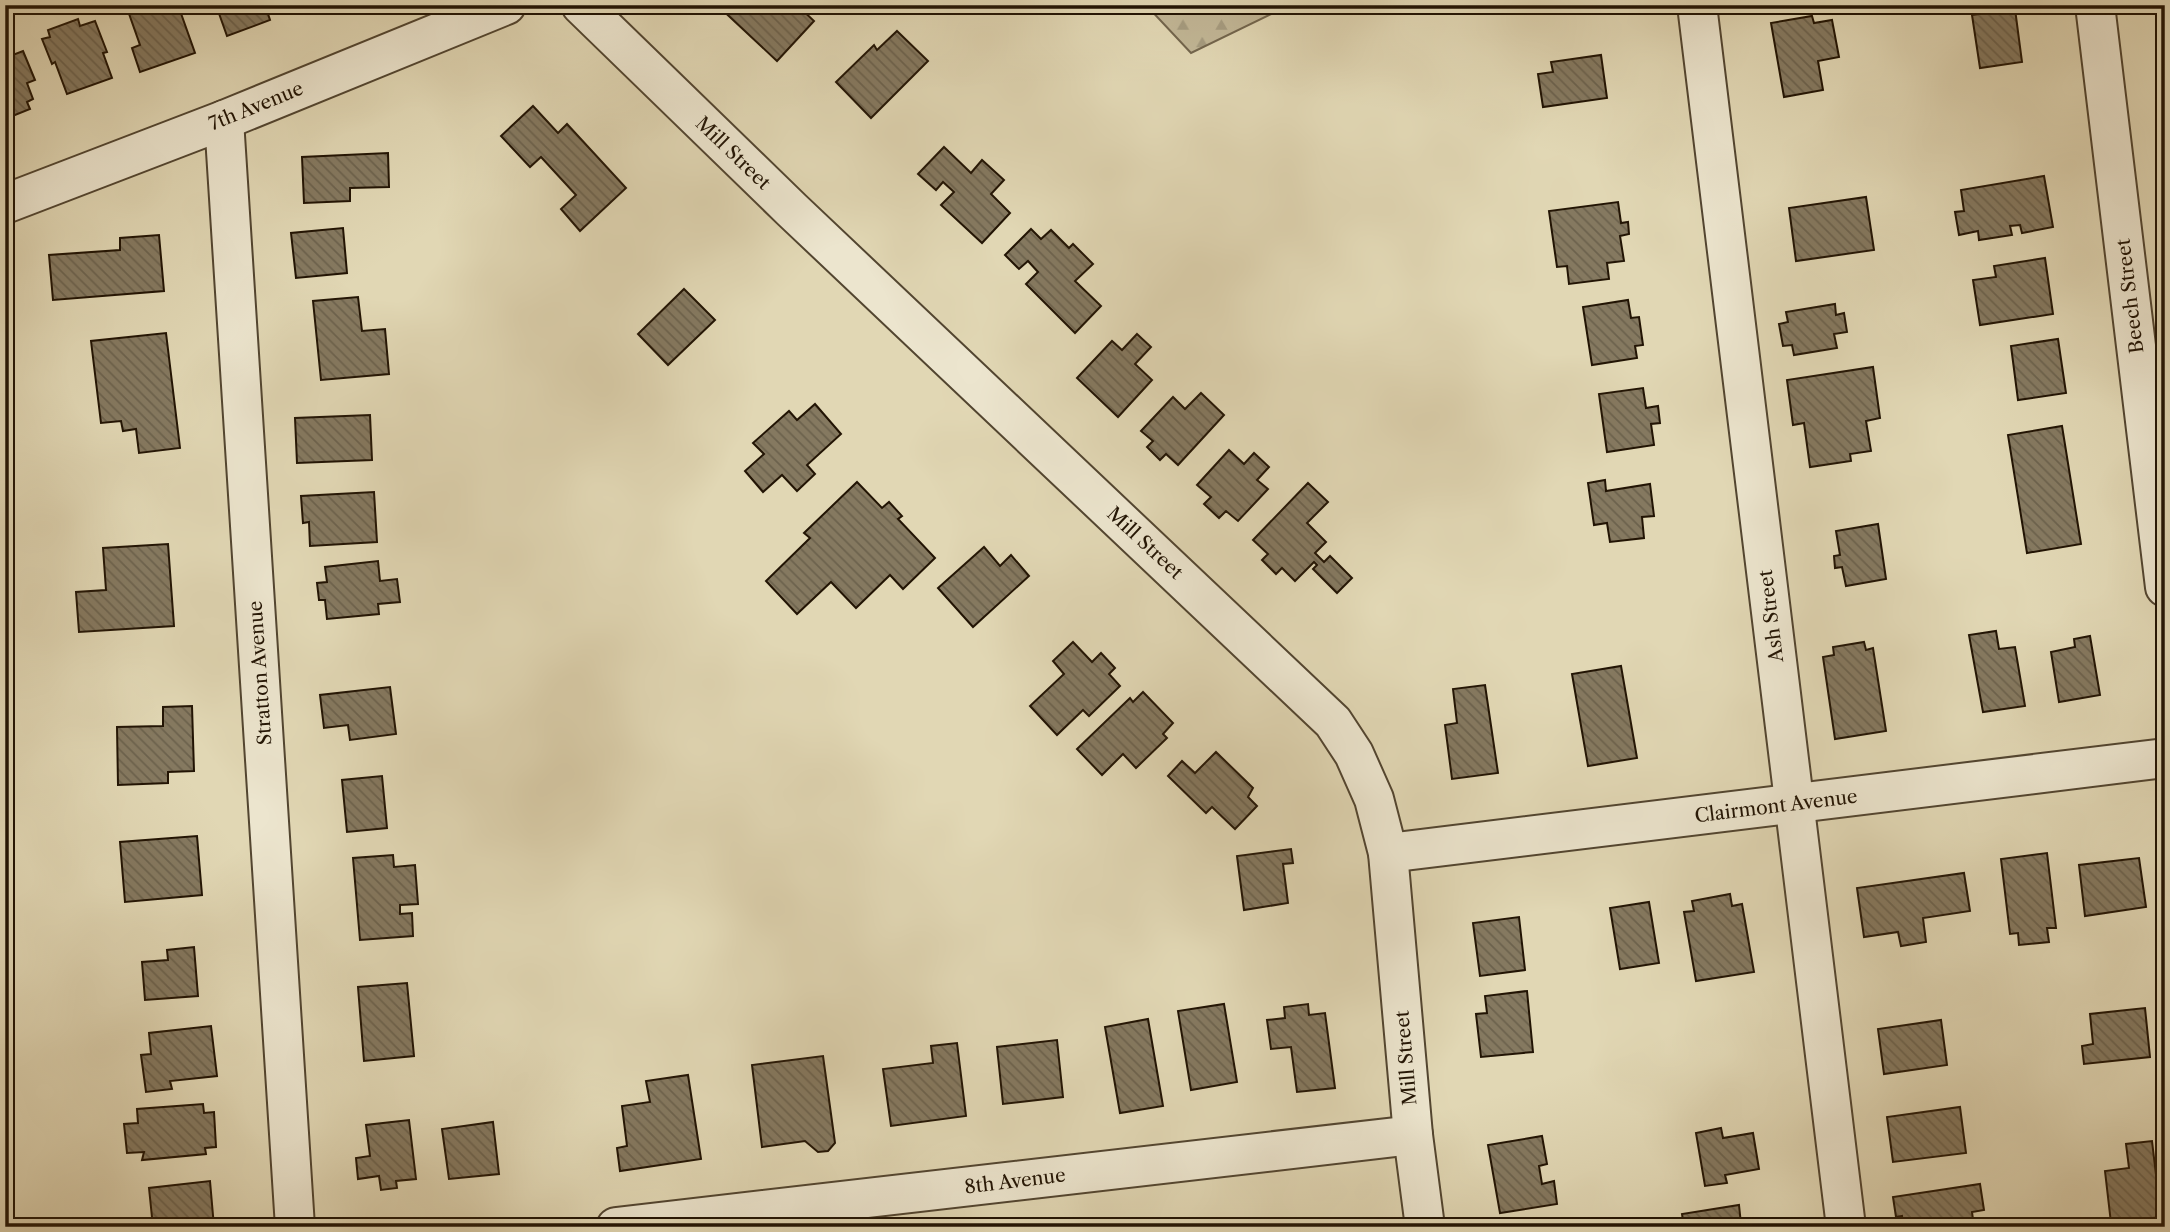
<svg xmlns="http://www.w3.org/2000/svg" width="2170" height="1232" font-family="'Libre Caslon Text',serif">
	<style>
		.forest { fill: url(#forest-firs); stroke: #72654d; stroke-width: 2 }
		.building { fill: url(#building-back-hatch); stroke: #221404; stroke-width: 2 }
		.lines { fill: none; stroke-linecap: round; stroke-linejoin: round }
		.minor-casing { stroke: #524530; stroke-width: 42 }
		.minor { stroke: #ece5ce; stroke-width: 38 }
		.labels { text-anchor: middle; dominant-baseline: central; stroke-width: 5; stroke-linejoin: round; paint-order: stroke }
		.street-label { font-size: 19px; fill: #221404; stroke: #ece5ce }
	</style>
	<defs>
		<pattern id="forest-firs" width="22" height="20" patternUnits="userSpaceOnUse" patternTransform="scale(1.75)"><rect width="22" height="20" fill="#c1b696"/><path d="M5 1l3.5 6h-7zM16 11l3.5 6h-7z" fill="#a69c80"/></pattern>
		<pattern id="building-back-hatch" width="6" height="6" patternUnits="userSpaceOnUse" patternTransform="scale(1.75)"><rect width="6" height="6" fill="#857960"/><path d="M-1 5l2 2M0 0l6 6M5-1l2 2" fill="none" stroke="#6c624d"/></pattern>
	</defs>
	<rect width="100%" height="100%" fill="#e1d7b4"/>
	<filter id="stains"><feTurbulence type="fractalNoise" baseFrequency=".00286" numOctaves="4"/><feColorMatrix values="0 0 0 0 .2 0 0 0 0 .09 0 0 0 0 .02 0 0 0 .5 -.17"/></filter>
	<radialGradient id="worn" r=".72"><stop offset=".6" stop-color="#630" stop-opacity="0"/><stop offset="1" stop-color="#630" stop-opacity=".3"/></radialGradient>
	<!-- forest -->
	<polygon class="forest" points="1146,5 1290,5 1191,53"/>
	<!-- building -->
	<g class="building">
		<polygon points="135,5 178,5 195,53 140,72 132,48 140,45 127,8"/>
		<polygon points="216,5 265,5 270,20 227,36"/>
		<polygon points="717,5 797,5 814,21 777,61"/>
		<polygon points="2015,9 2022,62 1980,68 1972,15"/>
		<polygon points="1812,16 1814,23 1832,20 1839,57 1818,61 1823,90 1784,97 1771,23"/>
		<polygon points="78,19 80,26 95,21 107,52 103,53 112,78 67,94 55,62 52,64 42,39 50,37 48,30"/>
		<polygon points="897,31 928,61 871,118 836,82 874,45 877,50"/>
		<polygon points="23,51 35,80 27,83 33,99 27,102 30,109 5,119 5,58"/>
		<polygon points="1601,55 1607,98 1543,107 1538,74 1553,72 1551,62"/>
		<polygon points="533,106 558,133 567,124 626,188 580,231 561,209 576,195 541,157 530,167 501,136"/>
		<polygon points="944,147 971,173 982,160 1004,180 991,194 1010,213 982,243 941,205 954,192 943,182 936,190 918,174"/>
		<polygon points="388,153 389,187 350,188 350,201 304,203 302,157"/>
		<polygon points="2044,176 2053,227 2022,233 2020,225 2010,226 2012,235 1979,240 1978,231 1959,235 1955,212 1964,211 1961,190"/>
		<polygon points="1866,197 1874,250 1796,261 1789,208"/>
		<polygon points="1618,202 1621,223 1628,222 1629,234 1620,236 1624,261 1607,263 1609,279 1569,284 1567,266 1557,267 1549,211"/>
		<polygon points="343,228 347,273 296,278 291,233"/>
		<polygon points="1031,229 1041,239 1051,230 1069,248 1073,244 1093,264 1075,281 1101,306 1075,333 1026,284 1038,272 1028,261 1019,269 1005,255"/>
		<polygon points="159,235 164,291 53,300 49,255 120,250 120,238"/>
		<polygon points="2045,258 2053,314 1980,325 1973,280 1996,277 1994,266"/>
		<polygon points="684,289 715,320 668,365 638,334"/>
		<polygon points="358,297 362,331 385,329 389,374 321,380 313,301"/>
		<polygon points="1628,300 1631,318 1639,317 1643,345 1635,346 1637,358 1592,365 1583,307"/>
		<polygon points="1835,304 1836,315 1844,313 1847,332 1834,334 1837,348 1794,355 1792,345 1783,346 1779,324 1788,322 1786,312"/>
		<polygon points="166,333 180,448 139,453 136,429 123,431 121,421 101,423 91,341"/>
		<polygon points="1137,334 1151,347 1135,364 1152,380 1118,417 1077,378 1112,341 1122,350"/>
		<polygon points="2058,339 2066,393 2018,400 2011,346"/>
		<polygon points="1873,367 1880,418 1866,421 1871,451 1850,454 1851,461 1810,467 1804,423 1793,425 1787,380"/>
		<polygon points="1643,388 1646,408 1658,406 1660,423 1651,424 1654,445 1607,452 1599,394"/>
		<polygon points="1201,393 1224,415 1178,465 1166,454 1160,460 1147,447 1153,441 1141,431 1173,397 1185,409"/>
		<polygon points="815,404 841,434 807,465 815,474 797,491 782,475 763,492 745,471 764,454 753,443 789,411 797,420"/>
		<polygon points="370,415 372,460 297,463 295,418"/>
		<polygon points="2062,426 2081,544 2027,553 2008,435"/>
		<polygon points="1229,450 1244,464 1254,453 1269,467 1257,480 1268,489 1238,521 1226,511 1219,518 1204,504 1211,497 1197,485"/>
		<polygon points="1605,480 1606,491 1650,484 1654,516 1642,517 1644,538 1610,542 1607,523 1594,525 1588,483"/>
		<polygon points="857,482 882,508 889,502 902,516 898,519 935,558 903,589 890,575 856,608 831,582 797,614 766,581 810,538 804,533"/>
		<polygon points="1308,483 1328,502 1307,523 1326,542 1315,553 1324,562 1330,556 1352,578 1337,593 1313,569 1317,565 1314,562 1295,581 1282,568 1276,574 1262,560 1268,554 1253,540"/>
		<polygon points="374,492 377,542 310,546 309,522 303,523 301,496"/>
		<polygon points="1878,524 1886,579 1846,586 1842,567 1835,568 1834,556 1840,555 1836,531"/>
		<polygon points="168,544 174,626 79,632 76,592 106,590 103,548"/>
		<polygon points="984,547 1000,566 1011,555 1029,576 973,627 938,588"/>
		<polygon points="378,561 380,581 397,579 400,602 378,604 379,614 327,619 325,600 319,600 317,583 327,582 325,567"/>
		<polygon points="1996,631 1999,649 2015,647 2025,706 1983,712 1969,635"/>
		<polygon points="2090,636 2100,695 2059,702 2051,652 2075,647 2074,639"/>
		<polygon points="1073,642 1092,662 1101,653 1115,668 1109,674 1120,686 1089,716 1083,710 1057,735 1030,706 1064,674 1053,661"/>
		<polygon points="1864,642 1866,650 1873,648 1886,731 1835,739 1823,657 1834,655 1833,647"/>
		<polygon points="1621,666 1637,758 1588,766 1572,674"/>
		<polygon points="1485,685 1498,773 1452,779 1445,725 1457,723 1453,689"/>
		<polygon points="390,687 396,734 350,740 348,725 324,728 320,695"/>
		<polygon points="1143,692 1173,723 1163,734 1167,738 1136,768 1123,754 1102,775 1077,749 1130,698 1133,702"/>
		<polygon points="192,706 194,771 168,772 168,783 118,785 117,727 163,726 163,707"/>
		<polygon points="1216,752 1253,788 1248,797 1257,806 1235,829 1212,807 1206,813 1168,776 1182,761 1195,773"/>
		<polygon points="382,776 387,828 347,832 342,780"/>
		<polygon points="197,836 202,895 125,902 120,842"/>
		<polygon points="1291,849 1293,863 1283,864 1288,903 1244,910 1237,856"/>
		<polygon points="2047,853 2056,928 2047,928 2049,942 2019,945 2018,933 2010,934 2001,859"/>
		<polygon points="393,855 394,867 415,865 418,904 400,905 400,914 412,913 413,936 360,940 353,858"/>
		<polygon points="2139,858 2146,907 2085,916 2079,865"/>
		<polygon points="1964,873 1970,911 1923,918 1926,942 1901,946 1898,932 1864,937 1857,888"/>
		<polygon points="1730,894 1732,906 1742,904 1754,972 1696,981 1684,912 1694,911 1692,901"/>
		<polygon points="1649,902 1659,963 1620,969 1610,908"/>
		<polygon points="1519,917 1525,970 1480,976 1473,923"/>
		<polygon points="194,947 198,996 145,1000 142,962 168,960 167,950"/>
		<polygon points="407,983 414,1056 364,1061 358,987"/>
		<polygon points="1527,991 1533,1052 1481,1057 1476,1014 1487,1013 1485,996"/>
		<polygon points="1224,1004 1237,1082 1191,1090 1178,1011"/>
		<polygon points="1308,1004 1309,1015 1325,1013 1335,1088 1297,1092 1291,1047 1271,1049 1267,1020 1285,1018 1284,1007"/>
		<polygon points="2145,1008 2150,1057 2084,1064 2082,1046 2093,1044 2090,1014"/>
		<polygon points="1148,1019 1163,1106 1120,1113 1105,1027"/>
		<polygon points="1941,1020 1947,1065 1884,1074 1878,1029"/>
		<polygon points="211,1026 217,1076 170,1081 172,1089 146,1092 141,1055 151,1054 149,1033"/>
		<polygon points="1057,1040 1063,1097 1003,1104 997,1047"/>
		<polygon points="957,1043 966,1116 891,1126 883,1069 933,1063 931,1046"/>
		<polygon points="823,1056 835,1143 828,1151 818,1152 805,1141 762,1147 752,1065"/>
		<polygon points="688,1075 701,1159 620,1171 617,1148 627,1146 622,1106 650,1102 646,1081"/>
		<polygon points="203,1104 204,1113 214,1112 216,1147 205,1148 206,1154 142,1160 144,1152 127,1153 124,1124 138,1123 137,1109"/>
		<polygon points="1960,1107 1966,1153 1893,1162 1887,1117"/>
		<polygon points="409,1120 416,1179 396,1181 397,1188 381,1190 379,1176 358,1179 356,1158 370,1156 366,1125"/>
		<polygon points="493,1122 499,1174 449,1179 442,1129"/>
		<polygon points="1721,1128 1723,1138 1753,1133 1759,1169 1725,1175 1727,1183 1705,1186 1696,1133"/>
		<polygon points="1542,1136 1547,1164 1539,1166 1542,1184 1554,1181 1557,1204 1500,1213 1488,1145"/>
		<polygon points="2152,1141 2161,1217 2111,1223 2105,1171 2129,1168 2126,1144"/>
		<polygon points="210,1181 214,1227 153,1227 149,1188"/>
		<polygon points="1980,1184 1984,1210 1972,1212 1974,1227 1903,1227 1902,1216 1896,1217 1893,1197"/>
		<polygon points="1739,1205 1741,1224 1762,1220 1763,1227 1684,1227 1682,1214"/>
	</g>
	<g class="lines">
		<!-- minor casing -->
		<g class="minor-casing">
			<g id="minor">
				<polyline points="581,5 792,210 1333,722 1354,754 1374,799 1388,853 1413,1135 1425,1227"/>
				<polyline points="1697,5 1846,1227"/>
				<polyline points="2095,5 2165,587"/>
				<polyline points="224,120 295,1227"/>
				<polyline points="5,204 224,120 506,5"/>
				<polyline points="1388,853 2165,758"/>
				<polyline points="616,1227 1413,1135"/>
			</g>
		</g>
		<!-- minor -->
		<use href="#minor" class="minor"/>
	</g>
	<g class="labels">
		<!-- street labels -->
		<g class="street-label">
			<text transform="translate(256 106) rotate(-22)">7th Avenue</text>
			<text transform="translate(733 153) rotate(44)">Mill Street</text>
			<text transform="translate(2130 296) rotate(-97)">Beech Street</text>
			<text transform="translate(1145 543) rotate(43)">Mill Street</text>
			<text transform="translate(1771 616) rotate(-97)">Ash Street</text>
			<text transform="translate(260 673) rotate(-94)">Stratton Avenue</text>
			<text transform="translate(1776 806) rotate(-7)">Clairmont Avenue</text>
			<text transform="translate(1406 1058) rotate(-95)">Mill Street</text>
			<text transform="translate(1015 1181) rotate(-7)">8th Avenue</text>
		</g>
	</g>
	<!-- margin -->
	<rect width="2170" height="1232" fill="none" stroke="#e1d7b4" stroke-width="28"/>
	<rect x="7" y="7" width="2156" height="1218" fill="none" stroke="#221404" stroke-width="3.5"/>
	<rect x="14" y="14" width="2142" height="1204" fill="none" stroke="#221404" stroke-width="2"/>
	<rect width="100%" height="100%" filter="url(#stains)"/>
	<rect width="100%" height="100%" fill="url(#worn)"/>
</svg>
